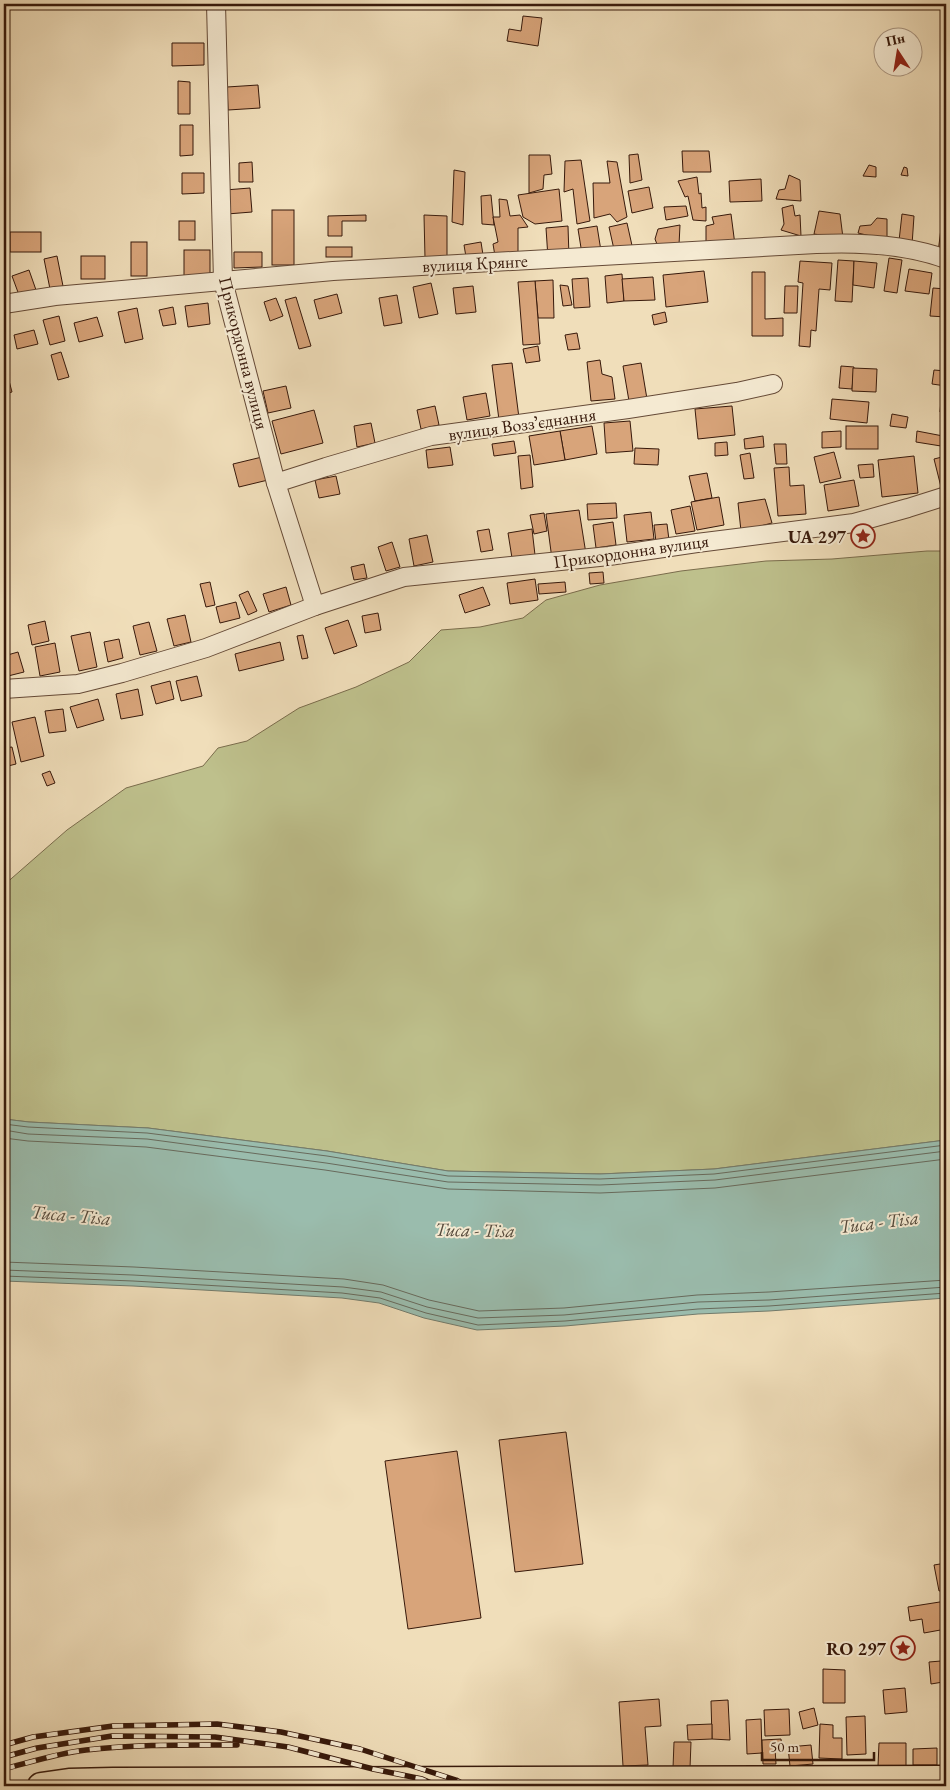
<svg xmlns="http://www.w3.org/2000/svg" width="950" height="1790" font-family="'EB Garamond',serif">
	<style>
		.green { fill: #bec08c; stroke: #7a6c4c }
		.water { fill: #9abcad; stroke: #727b6c }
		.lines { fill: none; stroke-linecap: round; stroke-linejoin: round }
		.shore { stroke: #686a5c; stroke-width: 1 }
		.building { fill: #d8a47a; stroke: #37190b }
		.minor-casing { stroke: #654a37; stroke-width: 20 }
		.primary-casing { stroke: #37190b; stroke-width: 29 }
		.minor { stroke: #f5ead2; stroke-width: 18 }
		.primary { stroke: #f0deba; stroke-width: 26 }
		.rail-casing { stroke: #37190b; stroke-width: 5.5 }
		.rail { stroke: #f5ead2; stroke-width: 4; stroke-dasharray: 11; stroke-linecap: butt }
		.labels { text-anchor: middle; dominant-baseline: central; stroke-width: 4; stroke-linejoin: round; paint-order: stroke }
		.street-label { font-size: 18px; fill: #37190b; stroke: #f5ead2 }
		.poi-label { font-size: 18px; font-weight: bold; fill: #37190b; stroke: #f5ead2; text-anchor: end }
		.water-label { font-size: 19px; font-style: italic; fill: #554a3c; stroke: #f5ead2 }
	</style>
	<rect width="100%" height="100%" fill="#f0deba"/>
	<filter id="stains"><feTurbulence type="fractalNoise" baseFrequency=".004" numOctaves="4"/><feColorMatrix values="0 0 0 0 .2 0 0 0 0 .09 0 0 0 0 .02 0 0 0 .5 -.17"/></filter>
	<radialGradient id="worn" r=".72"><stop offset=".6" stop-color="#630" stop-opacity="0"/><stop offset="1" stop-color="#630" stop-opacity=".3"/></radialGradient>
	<!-- green -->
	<polygon class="green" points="927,551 946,551 946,1140 714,1169 600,1174 448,1171 327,1151 148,1128 29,1122 4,1119 4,885 67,830 126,788 203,766 218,748 247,741 299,708 356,687 409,662 441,630 480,627 523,618 546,600 600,585 681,571 766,561 832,559"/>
	<!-- water -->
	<polygon class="water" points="4,1119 29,1122 148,1128 327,1151 448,1171 600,1174 714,1169 946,1140 946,1298 769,1311 698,1314 565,1326 477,1330 424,1318 379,1303 342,1298 133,1286 4,1281"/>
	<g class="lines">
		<!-- shore -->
		<g class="shore">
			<polyline points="4,1124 28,1127 147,1133 327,1156 448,1176 600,1179 714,1174 946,1145"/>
			<polyline points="4,1130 28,1134 147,1139 326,1163 448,1182 600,1185 715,1180 946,1151"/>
			<polyline points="4,1138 28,1141 146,1147 325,1170 448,1189 600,1193 715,1188 946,1159"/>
			<polyline points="4,1262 134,1267 344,1279 383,1285 429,1300 479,1311 564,1308 697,1295 769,1292 946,1280"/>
			<polyline points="4,1270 133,1275 343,1287 381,1292 427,1307 478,1318 564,1315 698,1302 769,1300 946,1287"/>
			<polyline points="4,1276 133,1281 342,1293 380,1298 426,1313 478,1325 565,1321 698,1309 769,1306 946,1293"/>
		</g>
	</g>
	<!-- building -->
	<g class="building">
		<polygon points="523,16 542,18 538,46 507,41 509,29 521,31"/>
		<polygon points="172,43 204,43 204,65 172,66"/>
		<polygon points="178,81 190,82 190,114 178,114"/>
		<polygon points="258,85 260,108 228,110 227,87"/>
		<polygon points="180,125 193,125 193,155 180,156"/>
		<polygon points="682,151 709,151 711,172 683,172"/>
		<polygon points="638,154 642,180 630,183 629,155"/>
		<polygon points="529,155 550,155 552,174 544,175 543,189 529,193"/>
		<polygon points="581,160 590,221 577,224 573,189 564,192 565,161"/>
		<polygon points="607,161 617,162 627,217 617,222 610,214 594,218 593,183 610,183"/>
		<polygon points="252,162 253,182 239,182 239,163"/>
		<polygon points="869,165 876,167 876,177 863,176"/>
		<polygon points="904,167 907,168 908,176 901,175"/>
		<polygon points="454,170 465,172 463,225 452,222"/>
		<polygon points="182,173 204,173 204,193 182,194"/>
		<polygon points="789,175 800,180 801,201 776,199 779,190 785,189"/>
		<polygon points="697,177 699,194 701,193 702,208 706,207 706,221 693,220 688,196 685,197 678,181"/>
		<polygon points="761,179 762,201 730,202 729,181"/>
		<polygon points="649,187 653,208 632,213 628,191"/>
		<polygon points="250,188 252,212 227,214 225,190"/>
		<polygon points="559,189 562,221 535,224 523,217 518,195"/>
		<polygon points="491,195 494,225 482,224 481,196"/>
		<polygon points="499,199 507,200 510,216 520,215 528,227 518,228 518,256 495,256 493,244 498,242 493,217 500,217"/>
		<polygon points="793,205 795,216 800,215 801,236 781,230 784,224 782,208"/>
		<polygon points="686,206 688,216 666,220 664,207"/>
		<rect x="272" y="210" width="22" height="55"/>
		<polygon points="819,211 840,214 843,238 814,234"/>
		<polygon points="731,214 735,245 706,244 706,226 714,224 712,217"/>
		<polygon points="902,214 914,216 912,245 899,241"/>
		<polygon points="366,215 366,221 342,221 342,236 328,236 328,216"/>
		<polygon points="424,215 447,216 447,258 425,258"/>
		<polygon points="877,218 887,219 887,240 858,233 860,226 871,225"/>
		<polygon points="942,220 946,221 946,253 938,253"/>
		<rect x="179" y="221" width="16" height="19"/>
		<polygon points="627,223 633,250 615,254 609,227"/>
		<polygon points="680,225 679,245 658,247 655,239 658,229"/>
		<polygon points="568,226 569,257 548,258 546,228"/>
		<polygon points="597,226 601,251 582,254 578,229"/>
		<rect x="10" y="232" width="31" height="20"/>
		<rect x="131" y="242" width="16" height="34"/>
		<polygon points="481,242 483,255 466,257 464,245"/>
		<rect x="326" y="247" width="26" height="10"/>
		<rect x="184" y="250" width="26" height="28"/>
		<polygon points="234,252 262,252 262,267 234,268"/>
		<polygon points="57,256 63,286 50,289 44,259"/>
		<rect x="81" y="256" width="24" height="23"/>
		<polygon points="889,258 902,260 897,293 884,291"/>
		<polygon points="838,260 854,261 852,302 835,301"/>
		<polygon points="800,261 832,263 830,290 819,289 816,331 811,330 810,347 799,346 803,283 798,282"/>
		<polygon points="854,261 877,263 874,288 853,285"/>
		<polygon points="909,269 932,273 929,294 905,291"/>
		<polygon points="29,270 36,290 19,295 12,276"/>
		<polygon points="704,271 708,302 666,307 663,275"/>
		<polygon points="752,272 765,272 765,319 783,318 783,336 752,336"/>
		<polygon points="622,274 624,301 607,303 605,276"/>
		<polygon points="653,277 655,300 624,301 622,279"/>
		<polygon points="588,278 590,307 574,308 572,279"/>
		<polygon points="553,280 554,318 538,318 535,281"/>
		<polygon points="535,281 540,344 523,345 518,282"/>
		<polygon points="431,283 438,314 419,318 413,287"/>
		<polygon points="560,285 568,286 572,305 563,306"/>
		<polygon points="473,286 476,312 456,314 453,288"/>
		<polygon points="785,286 798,286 797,313 784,313"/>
		<polygon points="933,288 946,289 946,317 930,316"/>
		<polygon points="337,294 342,313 319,319 314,300"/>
		<polygon points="397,295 402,323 384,326 379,298"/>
		<polygon points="296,297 311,346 299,349 285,300"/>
		<polygon points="276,298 283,316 270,321 264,302"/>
		<polygon points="208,303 210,324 188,327 185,306"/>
		<polygon points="173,307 176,324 163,326 159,310"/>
		<polygon points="137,308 143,339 125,343 118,312"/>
		<polygon points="665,312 667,322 654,325 652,315"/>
		<polygon points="59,316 65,341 50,345 43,320"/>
		<polygon points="97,317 103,336 79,342 74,323"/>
		<polygon points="34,330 38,344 17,349 14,335"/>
		<polygon points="577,333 580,349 568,350 565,335"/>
		<polygon points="4,340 8,359 4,360"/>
		<polygon points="538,346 540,361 526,363 523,349"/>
		<polygon points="61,352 69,377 58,380 51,355"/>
		<polygon points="600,360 602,374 612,377 615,399 591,401 587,362"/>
		<polygon points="512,363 519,418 499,420 492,365"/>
		<polygon points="641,363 647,399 629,401 623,366"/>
		<polygon points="841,366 854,367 852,389 839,388"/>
		<polygon points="853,368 877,369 876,392 852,391"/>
		<polygon points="934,370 946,371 946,386 932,384"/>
		<polygon points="7,373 12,392 4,394 4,374"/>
		<polygon points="286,386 291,408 268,413 263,391"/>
		<polygon points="486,393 490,416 467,420 463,397"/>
		<polygon points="832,399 869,402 867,423 830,419"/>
		<polygon points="941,400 946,401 946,413 940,412"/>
		<polygon points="435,406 439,425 421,429 417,410"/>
		<polygon points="732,406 735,435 698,439 695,409"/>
		<polygon points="314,410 323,443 281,454 272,421"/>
		<polygon points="892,414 908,417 906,428 890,426"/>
		<polygon points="630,421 633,451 606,453 604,423"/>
		<polygon points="371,423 375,443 357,447 354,426"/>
		<polygon points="592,426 597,454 565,460 560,431"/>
		<rect x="846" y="426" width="32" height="23"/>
		<polygon points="560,431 565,460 534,465 529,436"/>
		<polygon points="841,431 841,447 822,448 822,432"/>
		<polygon points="917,431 943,436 941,446 916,442"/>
		<polygon points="943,434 946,434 946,450 941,449"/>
		<polygon points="763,436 764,447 745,449 744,439"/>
		<polygon points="514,441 516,453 494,456 492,444"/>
		<polygon points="727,442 728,455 715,456 715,443"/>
		<polygon points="774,444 786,444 787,464 776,464"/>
		<polygon points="450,447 453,465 428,468 426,450"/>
		<polygon points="635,448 659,449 658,465 634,464"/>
		<polygon points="834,452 841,478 820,483 814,457"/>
		<polygon points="750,453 754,478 744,479 740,455"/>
		<polygon points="530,455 533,487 521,489 518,456"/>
		<polygon points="914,456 918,493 882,497 878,460"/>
		<polygon points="946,456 946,486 941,487 934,459"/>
		<polygon points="262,457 268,480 239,487 233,464"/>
		<polygon points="873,464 874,477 860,478 858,465"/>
		<polygon points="789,467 790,486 804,485 806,514 778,516 774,468"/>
		<polygon points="707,473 712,498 695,501 689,476"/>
		<polygon points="336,476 340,494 319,498 315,480"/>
		<polygon points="854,480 859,506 828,511 824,485"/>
		<polygon points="719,497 724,525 697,530 691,502"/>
		<polygon points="765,499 772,523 741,531 738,503"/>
		<polygon points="616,503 617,518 588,520 587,504"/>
		<polygon points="690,506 695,531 676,534 671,510"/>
		<polygon points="579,510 586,554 552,559 546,514"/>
		<polygon points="651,512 654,539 627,542 624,515"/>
		<polygon points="544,513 547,531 534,534 530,515"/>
		<polygon points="613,522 616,545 596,548 593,525"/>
		<polygon points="667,524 669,540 656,542 654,525"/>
		<polygon points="489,529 493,550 481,552 477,531"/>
		<polygon points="532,529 535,555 512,558 508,533"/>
		<polygon points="427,535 433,562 414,566 409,539"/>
		<polygon points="392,542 400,567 386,571 378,547"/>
		<polygon points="364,564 367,578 354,580 351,567"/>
		<polygon points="603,572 604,583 590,584 589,573"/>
		<polygon points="535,579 538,600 510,604 507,583"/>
		<polygon points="210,582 215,605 206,607 200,584"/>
		<polygon points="565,582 566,592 539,594 538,584"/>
		<polygon points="286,587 291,605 269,612 263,594"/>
		<polygon points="483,587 490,605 465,613 459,595"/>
		<polygon points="248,591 257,611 248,615 239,595"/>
		<polygon points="236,602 240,618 220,623 216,607"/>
		<polygon points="378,613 381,630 365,633 362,616"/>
		<polygon points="185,615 191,642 174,646 167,619"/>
		<polygon points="348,620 357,646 334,654 325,628"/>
		<polygon points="45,621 49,641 32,645 28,625"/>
		<polygon points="149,622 157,651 140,655 133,626"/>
		<polygon points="90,632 97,667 79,671 71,636"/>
		<polygon points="303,635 308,658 302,659 297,636"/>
		<polygon points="119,639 123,658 108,662 104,642"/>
		<polygon points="280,642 284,660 239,671 235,654"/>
		<polygon points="55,643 60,672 40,676 35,647"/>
		<polygon points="18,652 24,672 8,676 4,656"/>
		<polygon points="197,676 202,696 181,701 176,681"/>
		<polygon points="170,681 174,699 156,704 151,686"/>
		<polygon points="138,689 143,715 121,719 116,694"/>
		<polygon points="98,699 104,720 77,728 70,707"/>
		<polygon points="63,709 66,731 49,733 45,711"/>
		<polygon points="35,717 44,756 21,762 12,722"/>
		<polygon points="12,747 16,764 4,767 4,748"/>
		<polygon points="50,771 55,783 47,786 42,774"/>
		<polygon points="566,1432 583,1564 515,1572 499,1440"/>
		<polygon points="457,1451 481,1618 408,1629 385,1461"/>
		<polygon points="946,1563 946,1590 939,1591 934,1565"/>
		<polygon points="946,1601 946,1629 924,1633 922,1619 910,1621 908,1607"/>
		<polygon points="941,1661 943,1682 931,1684 929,1662"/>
		<polygon points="823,1669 845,1670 845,1703 823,1703"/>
		<polygon points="905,1688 907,1712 885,1714 883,1690"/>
		<polygon points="659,1699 661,1726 645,1727 648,1765 623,1766 619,1702"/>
		<polygon points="728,1700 730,1740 712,1739 711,1701"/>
		<polygon points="814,1708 818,1725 803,1729 799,1712"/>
		<polygon points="789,1709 790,1735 765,1736 764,1710"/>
		<polygon points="865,1716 866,1754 847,1755 846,1717"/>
		<polygon points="761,1719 762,1753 747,1754 746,1720"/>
		<polygon points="712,1724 712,1739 688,1740 687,1725"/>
		<polygon points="820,1724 833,1725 833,1738 842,1738 842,1759 819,1758"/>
		<polygon points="781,1739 782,1748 775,1748 776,1764 763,1764 762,1740"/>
		<polygon points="674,1742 691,1742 690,1768 673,1768"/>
		<polygon points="879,1743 906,1743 906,1766 878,1766"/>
		<polygon points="811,1745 813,1764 790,1766 788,1747"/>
		<polygon points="937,1748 937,1765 913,1765 913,1749"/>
	</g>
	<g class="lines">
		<!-- minor casing -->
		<g class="minor-casing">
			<g id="minor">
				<polyline points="216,4 223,281 276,483 315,606"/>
				<path d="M4,304l51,-8 278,-25 483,-27c43,-2 89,0 130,15"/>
				<polyline points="276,483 326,467 431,436 628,409 737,392 773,384"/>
				<polyline points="4,689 78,684 122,673 206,648 315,606 404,577 609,556 697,543 854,523 908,508 946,496"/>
			</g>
		</g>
		<!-- primary casing -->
		<g class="primary-casing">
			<polyline id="primary" points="41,1786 69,1782 113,1781 946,1779"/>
		</g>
		<!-- minor -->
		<use href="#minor" class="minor"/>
		<!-- primary -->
		<use href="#primary" class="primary"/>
		<!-- rail casing -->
		<g class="rail-casing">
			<g id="rail">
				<polyline points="4,1745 33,1737 113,1726 217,1724 281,1732 360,1749 456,1780 467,1786"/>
				<polyline points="4,1757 37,1748 112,1736 215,1737 288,1747 373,1769 422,1779 438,1786"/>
				<path d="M4,1769c27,-7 55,-16 82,-19 49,-6 102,-5 151,-5"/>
			</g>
		</g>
		<!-- rail -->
		<use href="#rail" class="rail"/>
	</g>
	<!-- icons -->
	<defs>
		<g id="sight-ring" transform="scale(1.25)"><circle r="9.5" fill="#f5ead2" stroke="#8f2418" stroke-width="1.5"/><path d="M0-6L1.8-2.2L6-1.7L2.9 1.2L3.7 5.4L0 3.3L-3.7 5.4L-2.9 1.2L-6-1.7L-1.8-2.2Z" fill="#8f2418"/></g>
	</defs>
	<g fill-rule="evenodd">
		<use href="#sight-ring" x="863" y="536"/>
		<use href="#sight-ring" x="903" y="1648"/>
	</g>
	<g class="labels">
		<!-- street labels -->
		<g class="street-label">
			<text transform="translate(475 263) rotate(-3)">вулиця Крянге</text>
			<text transform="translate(244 353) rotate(76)">Прикордонна вулиця</text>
			<text transform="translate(522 424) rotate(-8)">вулиця Воззʼєднання</text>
			<text transform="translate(631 551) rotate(-8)">Прикордонна вулиця</text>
		</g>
		<!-- poi labels -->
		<g class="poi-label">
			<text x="846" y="536">UA 297</text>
			<text x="886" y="1648">RO 297</text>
		</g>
		<!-- water labels -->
		<g class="water-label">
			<text transform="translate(71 1215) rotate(5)">Тиса - Tisa</text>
			<text transform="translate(879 1222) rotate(-7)">Тиса - Tisa</text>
			<text transform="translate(475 1230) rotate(1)">Тиса - Tisa</text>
		</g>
	</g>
	<!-- margin -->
	<rect width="950" height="1790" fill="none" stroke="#f0deba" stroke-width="20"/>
	<rect x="5" y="5" width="940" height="1780" fill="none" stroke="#37190b" stroke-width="2.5"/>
	<rect x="10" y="10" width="930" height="1770" fill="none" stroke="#37190b"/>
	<!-- north arrow -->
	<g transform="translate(898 52) rotate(348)"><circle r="24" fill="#f5ead2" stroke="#a99682"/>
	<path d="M0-4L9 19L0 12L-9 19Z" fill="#8f2418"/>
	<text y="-8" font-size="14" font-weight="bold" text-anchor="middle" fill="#37190b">Пн</text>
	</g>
	<!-- scale -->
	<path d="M762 1752v8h112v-8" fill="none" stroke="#37190b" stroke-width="2.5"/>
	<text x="770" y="1752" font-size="15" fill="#37190b" stroke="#f5ead2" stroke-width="4" paint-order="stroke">50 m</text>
	<rect width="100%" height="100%" filter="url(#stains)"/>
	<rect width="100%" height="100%" fill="url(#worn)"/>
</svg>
